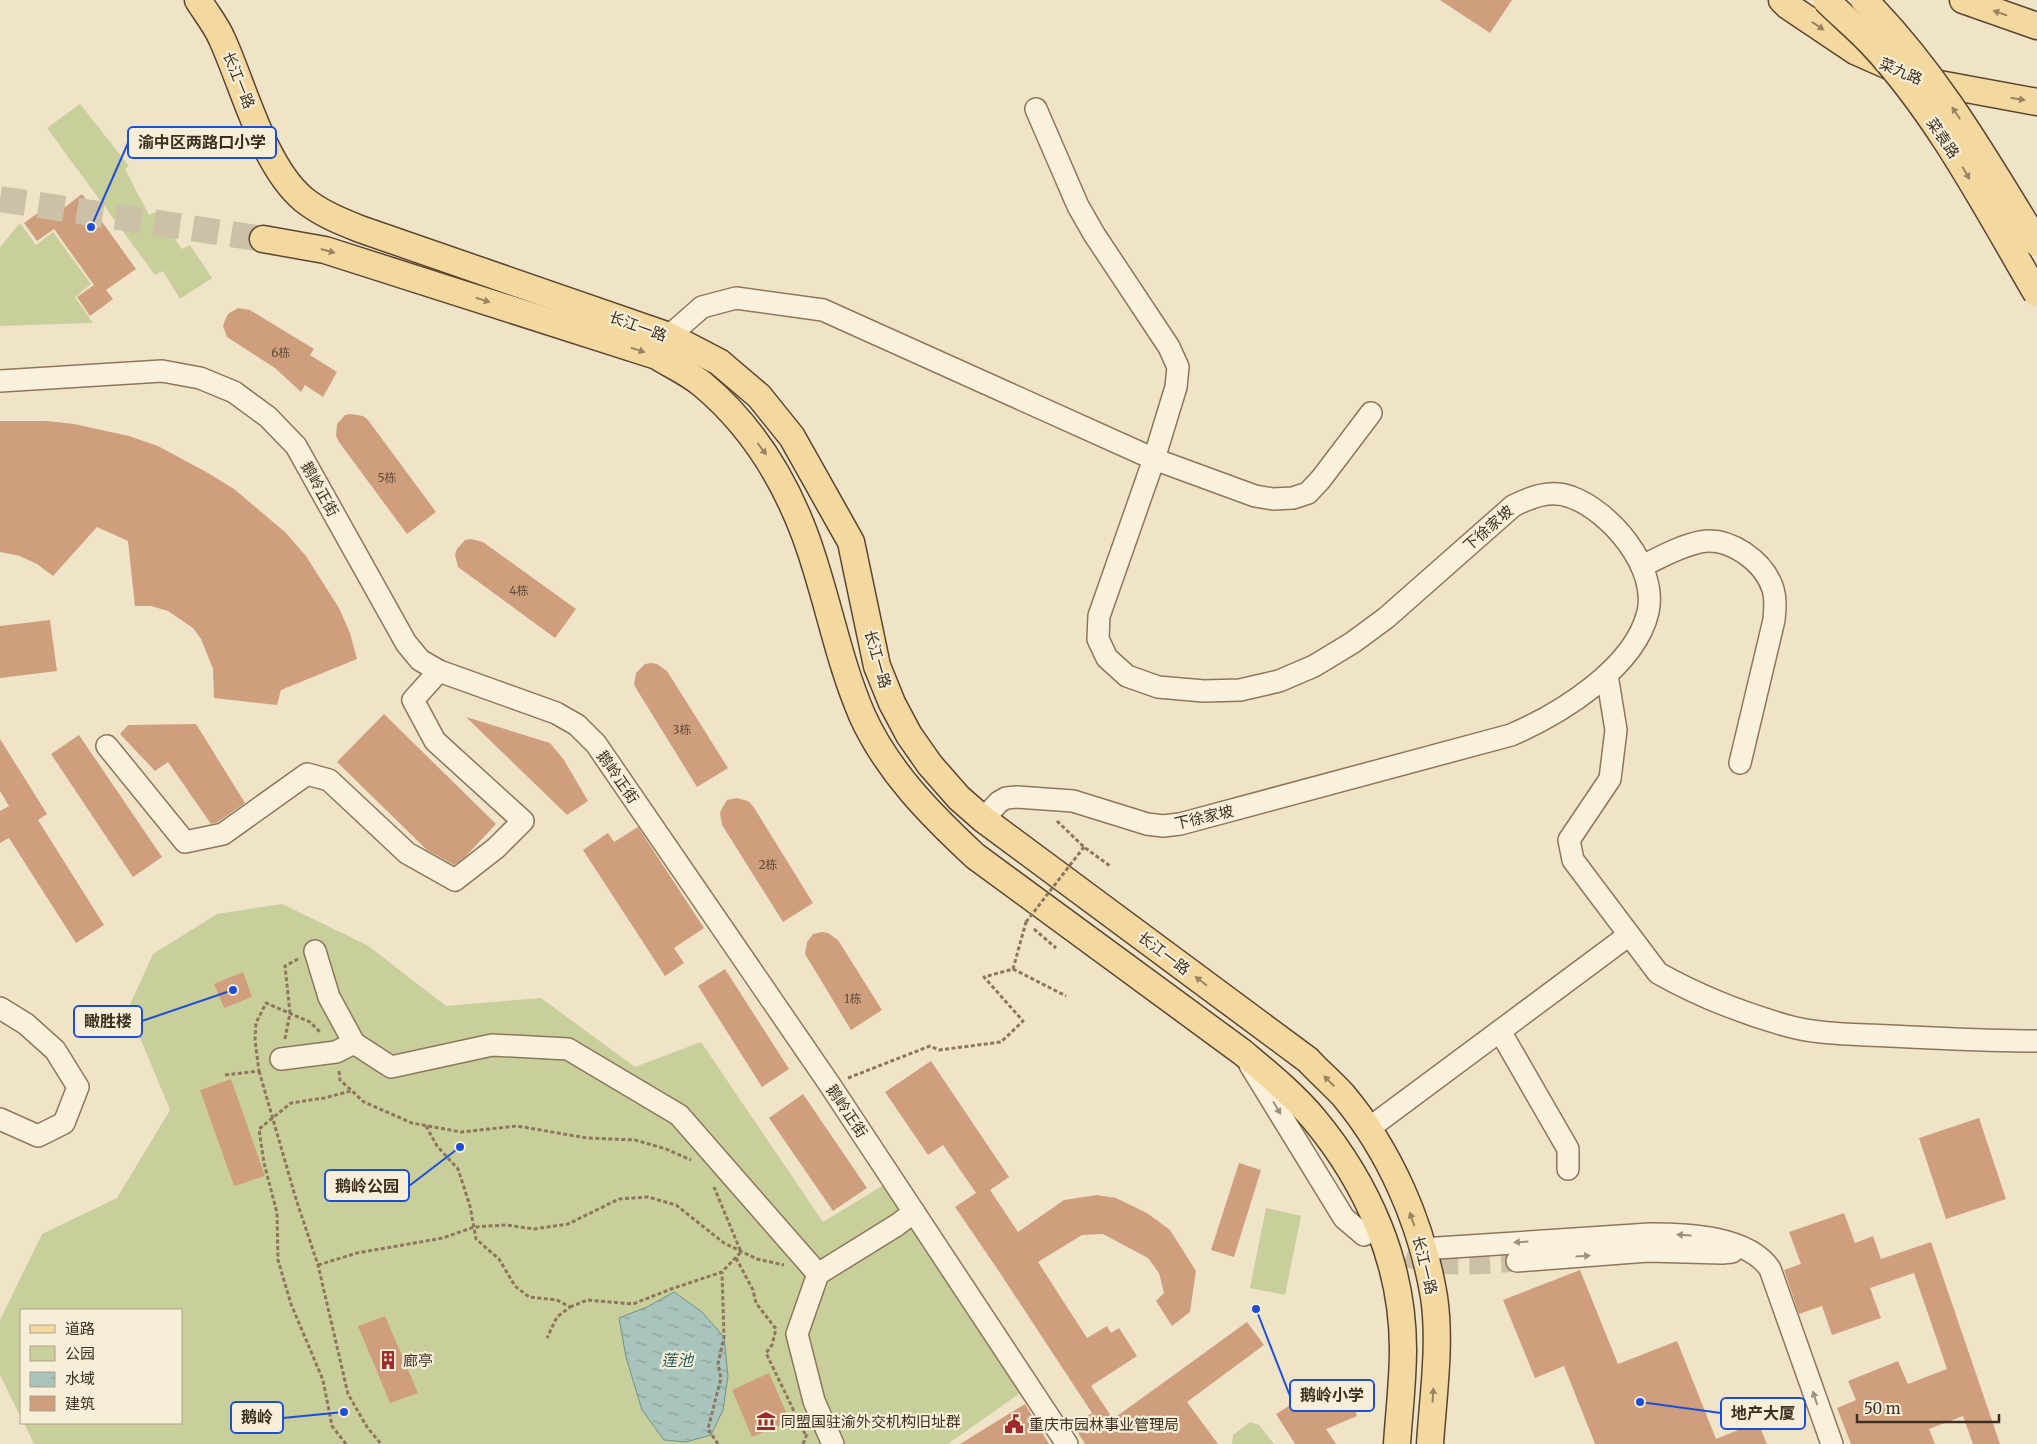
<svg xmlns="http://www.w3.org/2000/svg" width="2037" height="1444" font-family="Merriweather,'Noto Sans SC',serif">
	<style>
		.green { fill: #c9cf9b }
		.water { fill: url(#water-ripples); stroke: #6f938a }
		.building { fill: #cf9f7d }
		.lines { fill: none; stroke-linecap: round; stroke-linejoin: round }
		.minor-tunnel { stroke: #ccc0a6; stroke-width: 21; stroke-dasharray: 21 11; stroke-linecap: butt }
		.major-tunnel { stroke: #ccc0a6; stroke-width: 26; stroke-dasharray: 26 13; stroke-linecap: butt }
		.minor-casing { stroke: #8d765c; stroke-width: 24 }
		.major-casing { stroke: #5b4430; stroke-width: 29 }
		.path { stroke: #8d765c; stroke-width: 3; stroke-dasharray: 4 2.5; stroke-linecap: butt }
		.minor { stroke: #faf1dc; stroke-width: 21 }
		.major { stroke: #f3d9a0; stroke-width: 26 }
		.major-bridge-casing { stroke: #5b4430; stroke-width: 29; stroke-linecap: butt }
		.path-bridge { stroke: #8d765c; stroke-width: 3; stroke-dasharray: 4 2.5; stroke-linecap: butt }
		.major-bridge { stroke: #f3d9a0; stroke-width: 26 }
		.oneway { fill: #988460 }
		.oneway2 { fill: #9c907e }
		.labels { text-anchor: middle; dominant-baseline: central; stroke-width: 4.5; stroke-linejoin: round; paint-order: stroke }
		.number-label { font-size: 12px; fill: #624a37 }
		.street-label { font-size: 15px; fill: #3d2e20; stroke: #f7eed8 }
		.poi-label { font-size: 15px; fill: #3d2e20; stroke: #f7eed8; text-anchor: start }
		.water-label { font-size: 16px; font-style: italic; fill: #2f5d5a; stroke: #f7eed8 }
		.leader { fill: none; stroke: #1d4ed8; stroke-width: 2 }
		.callout-dot { fill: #1d4ed8; stroke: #f7eed8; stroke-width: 2 }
		.callout { fill: #f7eed8; stroke: #1d4ed8; stroke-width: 2 }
		.callout-label { font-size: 16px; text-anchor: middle; font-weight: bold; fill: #3d2e20 }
	</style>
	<defs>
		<pattern id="water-ripples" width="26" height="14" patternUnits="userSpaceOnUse" patternTransform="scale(1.25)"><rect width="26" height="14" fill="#a9c4bc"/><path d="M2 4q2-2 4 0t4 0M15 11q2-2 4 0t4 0" fill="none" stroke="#8ba098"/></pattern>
	</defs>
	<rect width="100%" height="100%" fill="#f0e4c8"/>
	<!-- green -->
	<g class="green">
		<polygon points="80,104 129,166 125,169 149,215 155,212 182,249 190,245 212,278 180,299 163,271 155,275 47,128"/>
		<polygon points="20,223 36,245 53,232 91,284 75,297 93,323 0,326 0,247"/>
		<polygon points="282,904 367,945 446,1006 541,998 635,1067 701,1042 823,1222 885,1184 1020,1393 948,1444 34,1444 24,1423 181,1423 181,1310 21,1310 21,1418 0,1375 0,1320 42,1234 117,1198 170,1110 128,1009 153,954 217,914"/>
		<polygon points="1266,1208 1301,1216 1285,1295 1250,1288"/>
		<polygon points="1250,1422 1259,1425 1274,1444 1232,1444 1233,1435"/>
	</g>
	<!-- water -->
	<polygon class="water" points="674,1292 702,1312 724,1337 728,1376 723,1410 711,1435 686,1442 664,1440 642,1410 626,1357 619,1318 647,1307"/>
	<!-- building -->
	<g class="building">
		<polygon points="1440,0 1512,0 1490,33"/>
		<polygon points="82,194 136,269 106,290 113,299 90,316 77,297 94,285 54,229 37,241 24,223 46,207 53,216"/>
		<polygon points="238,308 250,310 314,349 310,355 337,372 323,397 305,385 301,392 275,368 227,337 223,326 225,320 228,314"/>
		<polygon points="351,414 363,416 368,420 436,512 407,534 339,442 336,436 337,424 345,415"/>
		<polygon points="0,421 47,421 74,424 129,436 158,446 208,473 234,489 285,532 306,556 339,608 350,633 357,659 281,690 277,705 214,698 213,669 201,639 193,628 168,611 151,606 135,606 128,541 97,527 53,576 37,564 20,556 0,552"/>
		<polygon points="471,539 483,542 576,609 555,638 458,567 455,555 457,549 465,540"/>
		<polygon points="50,620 57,671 0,678 0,626"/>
		<polygon points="651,663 657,664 667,671 728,768 697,787 634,685 636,673 645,664"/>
		<polygon points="384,714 496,824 465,857 454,865 427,850 337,762"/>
		<polygon points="466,717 550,743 564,760 588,801 567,815"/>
		<polygon points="196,724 245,803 218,822 211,824 168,762 155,771 120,734 128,725"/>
		<polygon points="79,735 162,857 133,877 51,754"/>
		<polygon points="0,739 47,814 38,820 104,925 76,943 9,838 0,843 0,811 9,806 0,791"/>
		<polygon points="737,798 748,801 753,806 813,903 783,922 722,825 720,813 722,808 727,800"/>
		<polygon points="638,827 704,928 674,948 684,963 665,976 583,850 608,833 614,842"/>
		<polygon points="822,932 828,933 838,940 882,1010 851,1030 805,954 807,942 813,934"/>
		<polygon points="725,969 789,1069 762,1087 698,986"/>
		<polygon points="243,972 252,997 224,1008 214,984"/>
		<polygon points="931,1061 1009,1177 990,1190 1018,1232 1064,1200 1097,1195 1116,1198 1147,1213 1170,1230 1196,1271 1190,1312 1172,1326 1156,1301 1164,1293 1159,1273 1148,1258 1103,1234 1082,1235 1038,1262 1087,1338 1107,1326 1111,1333 1119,1328 1137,1356 1091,1386 1113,1419 1247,1322 1264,1345 1187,1402 1218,1444 1085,1444 1073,1425 1092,1413 1000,1273 955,1207 976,1193 943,1145 928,1155 885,1092"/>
		<polygon points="231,1079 265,1176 234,1186 200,1090"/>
		<polygon points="803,1094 867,1188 833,1211 769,1118"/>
		<polygon points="1979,1118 2006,1199 1946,1219 1919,1138"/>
		<polygon points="1239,1163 1261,1170 1234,1257 1211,1250"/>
		<polygon points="1844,1213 1855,1243 1873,1236 1881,1259 1931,1242 2000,1444 1973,1444 1963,1416 1929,1429 1935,1444 1851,1444 1837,1408 1856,1400 1848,1381 1898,1361 1908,1384 1947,1369 1914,1273 1870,1288 1881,1318 1832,1335 1822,1306 1799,1314 1784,1270 1801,1264 1789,1232"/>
		<polygon points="1580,1270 1618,1364 1677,1341 1716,1439 1758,1422 1767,1444 1595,1444 1564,1366 1535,1378 1503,1300"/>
		<polygon points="385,1316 418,1393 390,1403 358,1326"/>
		<polygon points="769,1373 790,1421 752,1437 732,1390"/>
		<polygon points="1345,1386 1357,1416 1326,1429 1336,1444 1295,1444 1276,1414 1305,1396 1308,1400"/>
		<polygon points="1025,1404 1049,1444 960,1444"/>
	</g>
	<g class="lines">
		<!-- minor-tunnel -->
		<path class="minor-tunnel" d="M1377,1243c46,27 90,22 140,18"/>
		<!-- major-tunnel -->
		<polyline class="major-tunnel" points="0,199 263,239"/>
		<!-- minor casing -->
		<g class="minor-casing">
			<g id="minor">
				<polyline points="669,336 702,307 736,298 823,310 1154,459 1255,496 1273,499 1293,498 1308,493 1321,479 1371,413"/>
				<polyline points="0,381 162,371 200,378 234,392 268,417 296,446 406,643 420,660 439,671 556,713 577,725 596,744 830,1085 1067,1444"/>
				<path d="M1642,566c19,-9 38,-20 58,-24 29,-6 64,19 73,47 3,10 2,20 1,31l-34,143"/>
				<path d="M1607,675l9,55 -6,49 -41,61 4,20 85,113c39,22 87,41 130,53 32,9 68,8 101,10 50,2 99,5 148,5"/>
				<polyline points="107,746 185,842 223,834 307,774 329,780 407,853 455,880 496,848 523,821 435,741 413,700 439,671"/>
				<path d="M983,819l16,-17 7,-4 11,-1 56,4 74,23 16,2 17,-2 331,-89c49,-21 124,-67 137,-123 10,-45 -38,-101 -77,-115 -20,-8 -40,0 -58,9l-127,112 -34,25 -38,23 -35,15 -39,9 -36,1 -46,-4 -31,-11 -20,-18 -9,-19 1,-23 55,-157 22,-72 2,-20 -9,-20 -75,-113 -16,-28 -42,-97"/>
				<polyline points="315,951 329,997 354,1043 391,1067 492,1045 568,1049 679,1115 818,1274"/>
				<polyline points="0,1008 26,1024 55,1050 78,1087 64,1123 38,1136 0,1119"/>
				<polyline points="1500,1031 1568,1149 1568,1169"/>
				<polyline points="281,1059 336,1052 354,1043"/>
				<polyline points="1250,1065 1344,1218 1364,1235"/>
				<polyline points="1368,1129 1629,935"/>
				<path d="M1422,1249l228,-15c36,0 98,2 120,35l62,175"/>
				<polyline points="1517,1261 1648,1251 1722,1253 1732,1252"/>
				<polyline points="833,1444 814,1401 797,1334 818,1274 897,1225 914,1212"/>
			</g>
		</g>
		<!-- major casing -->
		<g class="major-casing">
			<g id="major">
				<path d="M198,0c8,13 18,25 24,39 22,48 41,126 81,160 17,14 37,22 57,30l309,107 50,26 40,34 33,41 59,105 26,124 15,37 17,32 21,30 29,33 24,21 325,241c11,12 24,23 35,35 47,56 79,129 91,202 7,46 -1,100 -4,147"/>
				<polyline points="1782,0 1788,6 1855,51 1923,81 2037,102"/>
				<polyline points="1963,0 2037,26"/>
				<path d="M263,239l62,11 332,106c14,9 32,17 45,28 48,40 81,92 103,151 22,59 32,122 57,180 25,56 69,100 113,141l267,196c25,21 51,42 72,67 54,65 89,145 89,230 0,32 -4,64 -6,95"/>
			</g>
		</g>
		<!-- path -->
		<g class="path">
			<polyline points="1057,821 1084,847 1110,866"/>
			<polyline points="1034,929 1056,948"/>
			<polyline points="1013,969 1066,996"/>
			<polyline points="285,1039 290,1013 285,966 298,959"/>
			<polyline points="259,1071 296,1199 318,1265 348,1394 367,1427 381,1444"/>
			<polyline points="339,1071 340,1080 364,1102 412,1123 461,1132 517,1126 587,1138 635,1140 666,1149 691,1160"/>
			<polyline points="225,1075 259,1071 255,1040 256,1023 266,1003 310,1022 321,1033"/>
			<polyline points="848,1078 930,1046 939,1050 1001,1042 1023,1021 984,977 1013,969 1026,922"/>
			<polyline points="426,1126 437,1146 458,1169 470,1206 476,1239 499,1259 515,1286 529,1297 557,1300 570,1307 557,1317 547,1338"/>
			<polyline points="736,1258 753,1290 756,1303 776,1329 772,1345 766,1353 805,1434"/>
			<polyline points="318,1265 357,1253 443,1238 474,1227 506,1225 534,1229 568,1224 619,1199 648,1197 676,1205 724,1243 757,1259 784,1265"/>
			<polyline points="570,1307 587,1300 633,1304 671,1289 722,1272 741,1252 714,1187"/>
			<polyline points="346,1444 332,1426 323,1380 291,1304 278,1260 277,1213 264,1163 259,1129 291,1103 324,1098 351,1091"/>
			<polyline points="718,1444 708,1429 721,1378 718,1364 724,1337 722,1272"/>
			<polyline points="803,1444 807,1434"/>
		</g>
		<!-- minor -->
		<use href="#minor" class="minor"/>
		<!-- major -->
		<use href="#major" class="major"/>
		<!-- major-bridge casing -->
		<g class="major-bridge-casing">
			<g id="major-bridge">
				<path d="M1826,0c15,15 32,29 46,44 68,73 115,165 165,250"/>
				<path d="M1864,0c71,71 121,158 173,243"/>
			</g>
		</g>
		<!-- path-bridge -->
		<polyline class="path-bridge" points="1026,922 1084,847"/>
		<!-- major-bridge -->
		<use href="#major-bridge" class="major-bridge"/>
	</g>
	<!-- one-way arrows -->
	<defs><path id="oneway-solid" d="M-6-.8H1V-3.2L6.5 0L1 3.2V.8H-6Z" transform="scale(1.25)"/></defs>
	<g class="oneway">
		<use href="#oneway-solid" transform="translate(2000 13) rotate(-161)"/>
		<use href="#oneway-solid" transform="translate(1818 26) rotate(34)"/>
		<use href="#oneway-solid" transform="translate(2018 99) rotate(9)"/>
		<use href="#oneway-solid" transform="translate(1956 113) rotate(-124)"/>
		<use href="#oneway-solid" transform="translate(1966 173) rotate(60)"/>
		<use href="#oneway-solid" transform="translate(328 251) rotate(15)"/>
		<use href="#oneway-solid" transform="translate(483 300) rotate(18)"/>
		<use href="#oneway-solid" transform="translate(638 350) rotate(18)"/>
		<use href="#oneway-solid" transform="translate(762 449) rotate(53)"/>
		<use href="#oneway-solid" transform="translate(1201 981) rotate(-143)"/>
		<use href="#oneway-solid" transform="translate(1329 1081) rotate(-135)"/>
		<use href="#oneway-solid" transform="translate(1412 1219) rotate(-109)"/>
		<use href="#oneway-solid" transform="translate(1433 1395) rotate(-86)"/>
	</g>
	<g class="oneway2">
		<use href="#oneway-solid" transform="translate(1277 1108) rotate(59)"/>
		<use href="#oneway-solid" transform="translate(1684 1235) rotate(-176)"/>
		<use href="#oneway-solid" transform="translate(1521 1242) rotate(176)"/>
		<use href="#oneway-solid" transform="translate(1583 1256) rotate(-4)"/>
		<use href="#oneway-solid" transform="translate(1815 1398) rotate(-109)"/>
	</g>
	<!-- icons -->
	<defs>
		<g id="building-bare" transform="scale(1.5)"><path d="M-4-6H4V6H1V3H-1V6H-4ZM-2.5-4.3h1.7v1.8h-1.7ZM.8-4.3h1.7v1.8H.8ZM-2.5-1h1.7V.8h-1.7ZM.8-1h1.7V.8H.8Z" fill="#9e2a2b" stroke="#f7eed8" stroke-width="2.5" paint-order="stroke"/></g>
		<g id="museum-bare" transform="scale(1.5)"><path d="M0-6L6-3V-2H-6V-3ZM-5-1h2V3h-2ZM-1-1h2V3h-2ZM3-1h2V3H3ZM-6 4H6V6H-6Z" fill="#9e2a2b" stroke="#f7eed8" stroke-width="2.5" paint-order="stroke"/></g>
		<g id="civic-bare" transform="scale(1.5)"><path d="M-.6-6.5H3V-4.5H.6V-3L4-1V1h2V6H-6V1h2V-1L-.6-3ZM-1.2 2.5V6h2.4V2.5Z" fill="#9e2a2b" stroke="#f7eed8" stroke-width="2.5" paint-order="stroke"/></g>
	</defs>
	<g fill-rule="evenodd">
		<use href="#building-bare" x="388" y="1360"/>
		<use href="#museum-bare" x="766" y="1421"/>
		<use href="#civic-bare" x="1014" y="1424"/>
	</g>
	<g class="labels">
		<!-- number labels -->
		<g class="number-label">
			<text x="281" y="352">6栋</text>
			<text x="387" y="477">5栋</text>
			<text x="519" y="590">4栋</text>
			<text x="682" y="729">3栋</text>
			<text x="768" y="864">2栋</text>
			<text x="853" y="998">1栋</text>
		</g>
		<!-- street labels -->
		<g class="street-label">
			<text transform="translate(1901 71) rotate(23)">菜九路</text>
			<text transform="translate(239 80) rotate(68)">长江一路</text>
			<text transform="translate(1943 138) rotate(56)">菜袁路</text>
			<text transform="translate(638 326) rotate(20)">长江一路</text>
			<text transform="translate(320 489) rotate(61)">鹅岭正街</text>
			<text transform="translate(1488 528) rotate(-41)">下徐家坡</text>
			<text transform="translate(878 659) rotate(74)">长江一路</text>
			<text transform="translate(618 777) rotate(55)">鹅岭正街</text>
			<text transform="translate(1204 817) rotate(-13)">下徐家坡</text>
			<text transform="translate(1164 953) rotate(37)">长江一路</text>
			<text transform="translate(847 1111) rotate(56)">鹅岭正街</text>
			<text transform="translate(1425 1265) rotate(76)">长江一路</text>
		</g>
		<!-- poi labels -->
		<g class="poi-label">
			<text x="403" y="1360">廊亭</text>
			<text x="781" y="1421">同盟国驻渝外交机构旧址群</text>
			<text x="1029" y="1424">重庆市园林事业管理局</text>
		</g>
		<!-- water labels -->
		<g class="water-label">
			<text x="677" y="1360">莲池</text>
		</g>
	</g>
	<!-- callouts -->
	<path class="leader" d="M91 227L128 143M233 990L142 1021M460 1147L409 1186M1256 1309L1290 1396M1640 1402L1721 1413M344 1412L283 1418"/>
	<g class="callout-dot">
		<circle cx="91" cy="227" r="5"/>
		<circle cx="233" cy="990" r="5"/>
		<circle cx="460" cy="1147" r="5"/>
		<circle cx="1256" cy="1309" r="5"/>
		<circle cx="1640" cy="1402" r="5"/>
		<circle cx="344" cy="1412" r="5"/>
	</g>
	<g class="callout">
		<rect x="128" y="127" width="148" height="31" rx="5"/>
		<rect x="74" y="1006" width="68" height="31" rx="5"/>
		<rect x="325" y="1170" width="84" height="31" rx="5"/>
		<rect x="1290" y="1380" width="84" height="31" rx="5"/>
		<rect x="1721" y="1398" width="84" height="31" rx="5"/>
		<rect x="231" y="1402" width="52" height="31" rx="5"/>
	</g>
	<g class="callout-label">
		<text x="202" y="148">渝中区两路口小学</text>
		<text x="108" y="1027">瞰胜楼</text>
		<text x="367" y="1192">鹅岭公园</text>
		<text x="1332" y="1401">鹅岭小学</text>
		<text x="1763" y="1419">地产大厦</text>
		<text x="257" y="1423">鹅岭</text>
	</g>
	<!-- legend -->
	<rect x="20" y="1309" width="162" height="115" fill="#f7eed8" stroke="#ada18e"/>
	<rect x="30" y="1325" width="25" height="8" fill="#f3d9a0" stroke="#ada18e"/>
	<text x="65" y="1334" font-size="15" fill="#3d2e20">道路</text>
	<rect x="30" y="1346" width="25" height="15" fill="#c9cf9b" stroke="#ada18e"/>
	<text x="65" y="1359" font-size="15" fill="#3d2e20">公园</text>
	<rect x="30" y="1372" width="25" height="15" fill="url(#water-ripples)" stroke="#ada18e"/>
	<text x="65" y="1384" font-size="15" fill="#3d2e20">水域</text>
	<rect x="30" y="1396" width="25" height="15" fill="#cf9f7d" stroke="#ada18e"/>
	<text x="65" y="1409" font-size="15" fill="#3d2e20">建筑</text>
	<!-- scale -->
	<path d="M1857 1414v8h142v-8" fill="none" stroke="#3d2e20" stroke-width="2.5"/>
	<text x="1864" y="1414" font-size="15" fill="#3d2e20" stroke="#f7eed8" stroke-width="4" paint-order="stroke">50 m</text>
</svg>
